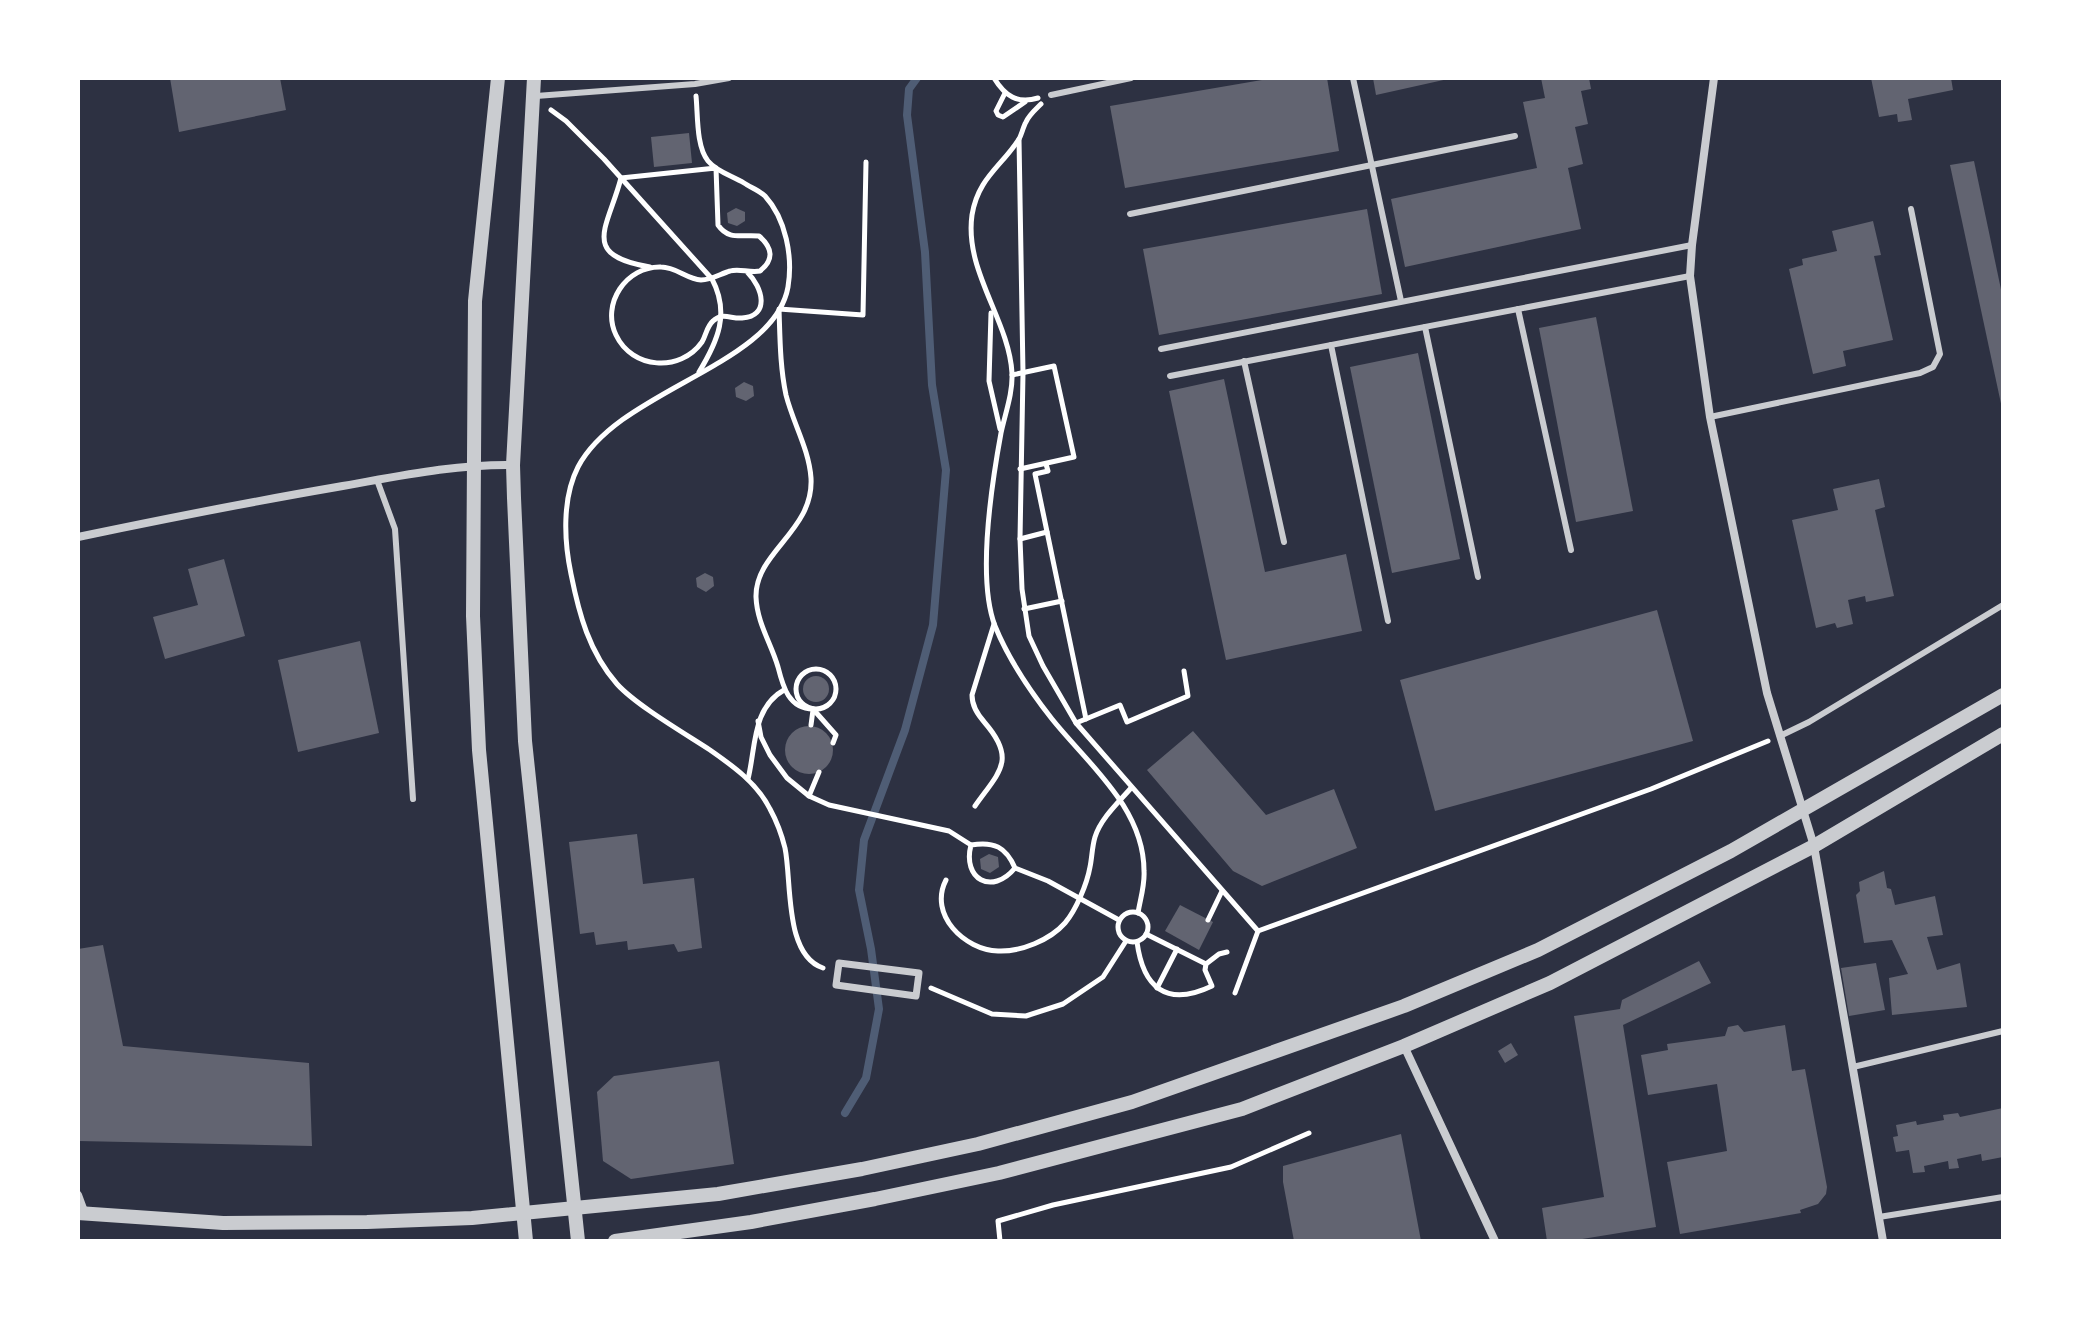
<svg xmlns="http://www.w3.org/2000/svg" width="2081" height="1319" font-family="Helvetica,sans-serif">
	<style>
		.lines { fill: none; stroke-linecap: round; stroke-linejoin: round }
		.stream { stroke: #4f5d75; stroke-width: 8 }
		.building { fill: #626471 }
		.path { stroke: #fff; stroke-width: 5 }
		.service { stroke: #caccd0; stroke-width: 6 }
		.pedestrian { stroke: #caccd0; stroke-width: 7 }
		.minor { stroke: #caccd0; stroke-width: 8 }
		.tertiary { stroke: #caccd0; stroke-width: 14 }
	</style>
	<rect width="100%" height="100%" fill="#2d3142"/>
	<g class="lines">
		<!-- stream -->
		<polyline class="stream" points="845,1113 866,1078 879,1009 871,949 859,890 864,840 905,730 933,625 946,470 932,385 925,252 907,115 909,89 917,78"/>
	</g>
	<!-- building -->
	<g class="building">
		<polygon points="170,78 280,78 286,110 179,132"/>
		<polygon points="1273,78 1327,78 1339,151 1125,188 1110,106"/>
		<polygon points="1373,78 1448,78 1448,79 1376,95"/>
		<polygon points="1541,78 1589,78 1591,89 1581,91 1588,124 1575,127 1583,164 1568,168 1581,229 1405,267 1391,199 1537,168 1523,102 1545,98"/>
		<polygon points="1871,78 1951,78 1953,90 1908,99 1912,120 1898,122 1897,114 1879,117"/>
		<polygon points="689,133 692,163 654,167 651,137"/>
		<polygon points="1974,161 2003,299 2003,413 1950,165"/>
		<polygon points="736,208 745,212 745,221 737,226 728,223 727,213"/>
		<polygon points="1367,209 1382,294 1159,335 1143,249"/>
		<polygon points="1873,221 1881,255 1874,256 1893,340 1843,351 1846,366 1813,374 1789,269 1803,265 1802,259 1837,251 1832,231"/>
		<polygon points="1596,317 1633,511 1576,522 1539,328"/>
		<polygon points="1418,353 1460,559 1392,573 1350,367"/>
		<polygon points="1224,379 1265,572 1346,554 1362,631 1226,660 1169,391"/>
		<polygon points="744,382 753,386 754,396 746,401 736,397 735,388"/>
		<polygon points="1879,479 1885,507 1875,510 1894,596 1866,602 1865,596 1848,600 1853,624 1837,628 1835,623 1816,628 1792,520 1838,510 1833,489"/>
		<polygon points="224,559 245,636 165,659 153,617 198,605 188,569"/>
		<polygon points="705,573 713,577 714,586 706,592 697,587 696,578"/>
		<polygon points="1657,610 1693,741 1435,811 1400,680"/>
		<polygon points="360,641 379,733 298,752 278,660"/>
		<circle cx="816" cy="689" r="13"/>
		<circle cx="809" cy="750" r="24"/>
		<polygon points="1193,731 1266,815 1334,789 1357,848 1262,886 1233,871 1147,770"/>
		<polygon points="637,834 643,884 694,878 702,948 678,952 674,944 628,950 627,941 596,945 594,932 580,934 569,842"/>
		<polygon points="989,854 998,857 999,867 990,873 981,869 980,859"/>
		<polygon points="1884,871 1887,888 1891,889 1895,905 1935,896 1943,935 1927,937 1937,970 1960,963 1967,1007 1892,1015 1889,978 1908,974 1892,940 1864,943 1856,895 1860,891 1859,882"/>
		<polygon points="1180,905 1213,922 1199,950 1165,931"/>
		<polygon points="103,945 123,1046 309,1063 312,1146 78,1141 78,949"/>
		<polygon points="1699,961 1711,983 1623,1025 1656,1227 1570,1241 1547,1241 1542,1208 1604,1197 1574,1016 1620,1009 1622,1000"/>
		<polygon points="1876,963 1885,1010 1849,1016 1841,968"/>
		<polygon points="1738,1025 1744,1032 1785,1025 1792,1071 1805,1069 1827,1187 1826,1194 1818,1204 1800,1210 1801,1213 1680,1234 1667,1162 1727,1151 1717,1084 1648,1095 1641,1055 1668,1050 1667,1044 1725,1036 1728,1027"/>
		<polygon points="1511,1043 1518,1055 1505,1063 1498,1051"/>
		<polygon points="719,1061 734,1164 631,1179 603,1161 597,1092 614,1076"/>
		<polygon points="2003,1108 2003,1157 1982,1161 1981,1154 1957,1159 1959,1168 1949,1169 1948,1161 1924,1166 1925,1172 1913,1173 1909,1150 1896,1152 1893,1137 1898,1136 1896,1125 1916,1121 1917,1125 1944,1120 1943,1115 1958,1113 1960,1117"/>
		<polygon points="1401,1134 1421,1241 1294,1241 1283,1182 1283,1166"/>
	</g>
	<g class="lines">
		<!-- path -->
		<g class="path">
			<path d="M994,78c11,18 23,26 44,20"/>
			<polyline points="1005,93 996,111 998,115 1003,117 1025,102"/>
			<path d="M696,96c2,19 0,50 12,65 9,11 25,15 36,22 6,4 16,8 21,13 21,23 28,61 23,91 -14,79 -169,102 -210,180 -16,31 -14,74 -7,107 8,40 18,78 46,110 19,21 67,49 93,66 23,16 47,33 60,59 6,11 12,27 15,39 7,34 -1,107 38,120"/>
			<path d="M1041,104c-5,5 -12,11 -15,18 -3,5 -4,12 -7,17 -18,28 -41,39 -47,76 -8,56 37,105 40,158 1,20 -7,41 -11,60 -9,49 -24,146 -6,193 13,32 35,65 57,93 36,45 92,89 92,152 1,14 -4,29 -6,42"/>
			<path d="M551,110l15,11 38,38 108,120c18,34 6,62 -13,93"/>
			<polyline points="1019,139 1023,373 1020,539 1022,589 1029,636 1043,666 1076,723 1258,931"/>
			<path d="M650,267c-71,-12 -42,-39 -29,-89l95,-10 2,57c11,16 24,9 41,11 14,12 15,24 1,35 -11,2 -21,-3 -30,0 -10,3 -18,9 -29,9 -14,-1 -25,-13 -40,-13 -35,-1 -60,37 -45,68 16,34 64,38 86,7 4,-7 5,-16 11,-21 9,-9 18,-2 29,-3 29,-2 20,-31 6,-45"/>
			<polyline points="991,313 989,381 1000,429"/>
			<polyline points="1012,375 1054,366 1074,457 1020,469"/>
			<polyline points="1046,464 1048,471 1035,474 1086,719"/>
			<polyline points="1020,539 1047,532"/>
			<polyline points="1024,609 1062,601"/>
			<circle cx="816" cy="689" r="20"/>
			<polyline points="758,721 761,737 770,755 787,778 809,796 829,805 949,831 971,845"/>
			<polyline points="1076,723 1120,705 1127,722 1188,696 1184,671"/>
			<polyline points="811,725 813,710"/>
			<path d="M833,743l3,-8 -23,-26c-24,0 -30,-22 -35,-42 -7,-24 -21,-44 -22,-70 -1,-45 58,-66 55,-119 -2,-29 -18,-55 -25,-83 -6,-28 -6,-57 -7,-86l84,6 3,-153"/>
			<path d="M748,779c8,-32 4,-71 36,-89"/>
			<polyline points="809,796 819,772"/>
			<path d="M975,806c24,-34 42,-46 10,-83 -8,-9 -13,-17 -13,-28l22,-71"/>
			<path d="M1015,868c-23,28 -53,11 -44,-23 23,-4 35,2 44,23l33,13 71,39"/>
			<path d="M946,880c-18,35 19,70 52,71 23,1 52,-11 67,-28 11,-13 22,-39 25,-56 2,-9 2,-20 5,-30 6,-19 24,-35 36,-49"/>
			<circle cx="1133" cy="927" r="15"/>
			<polyline points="1208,920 1222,891"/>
			<polyline points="1146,934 1206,964"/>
			<path d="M1137,942c6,45 29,66 75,44l-7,-16 1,-6 13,-10 8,-2"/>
			<polyline points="931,988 992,1014 1026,1016 1063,1004 1103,977 1126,941"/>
			<polyline points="1157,988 1177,949"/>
			<polyline points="1235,993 1258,931 1651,789 1768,741"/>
			<polyline points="1000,1241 998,1221 1053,1205 1231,1167 1309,1133"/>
		</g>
		<!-- service -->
		<g class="service">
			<polyline points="1353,78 1401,301"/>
			<polyline points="1051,95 1131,78"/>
			<polyline points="536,96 695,84 729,78"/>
			<polyline points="1130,214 1515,136"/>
			<polyline points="1518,309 1571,550"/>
			<polyline points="1425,327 1478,577"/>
			<polyline points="1331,345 1388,621"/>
			<polyline points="1161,349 1692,245"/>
			<polyline points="1244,361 1284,542"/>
			<polyline points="1170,376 1690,276"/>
			<polyline points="1710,417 1920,373 1933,367 1940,354 1911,209"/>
			<polyline points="377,480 395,529 413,799"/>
			<polyline points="1780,736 1809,722 2003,605"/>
			<polyline points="1853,1067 2003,1031"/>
			<polyline points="1879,1217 2003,1197"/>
		</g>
		<!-- pedestrian -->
		<polygon class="pedestrian" points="839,963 919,973 916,996 836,985"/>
		<!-- minor -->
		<g class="minor">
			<polyline points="1714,78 1692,245 1690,276 1710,417 1767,693 1814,846 1883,1241"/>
			<path d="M78,537c86,-18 172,-35 259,-50 58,-10 116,-23 176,-22"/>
			<polyline points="1404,1046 1495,1241"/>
			<polyline points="78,1195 85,1214"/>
		</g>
		<!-- tertiary -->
		<g class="tertiary">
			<polyline points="498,78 475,301 473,616 479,750 526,1241"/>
			<polyline points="534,78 513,465 514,498 525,741 578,1241"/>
			<polyline points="78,1213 223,1223 367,1222 472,1218 718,1194 862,1169 978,1144 1132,1102 1404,1006 1538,950 1731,851 2003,695"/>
			<polyline points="615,1241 751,1222 875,1199 999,1173 1242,1109 1404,1046 1550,983 1814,846 2003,734"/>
		</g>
	</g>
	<!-- border -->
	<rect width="2081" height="1319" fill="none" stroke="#ffffff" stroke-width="160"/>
</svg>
